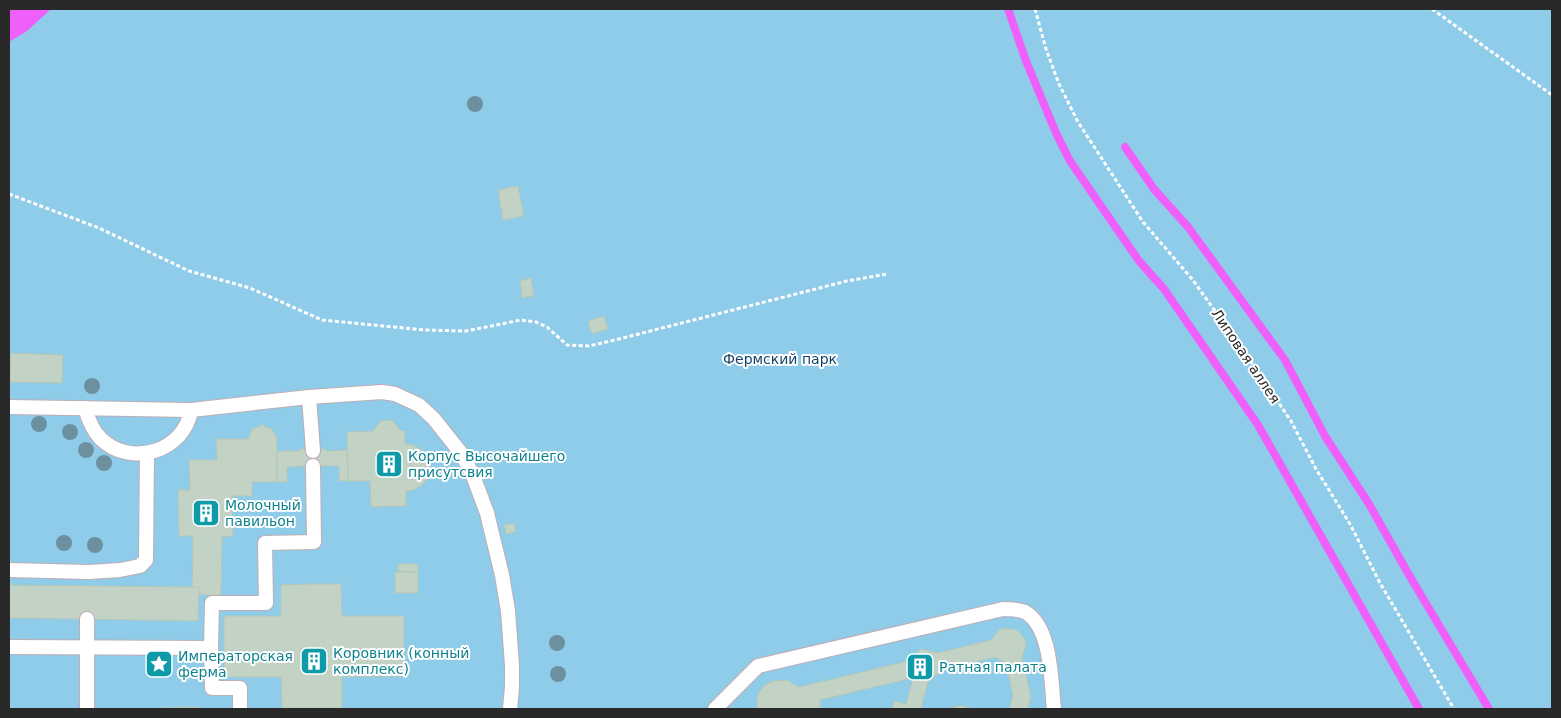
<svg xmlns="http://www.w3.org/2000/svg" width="1561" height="718" font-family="'DejaVu Sans',sans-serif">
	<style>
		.green { fill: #8fcce9 }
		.water { fill: #ef60fa }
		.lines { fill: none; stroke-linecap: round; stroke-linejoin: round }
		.stream { stroke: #ef60fa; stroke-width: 8 }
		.building { fill: #c2d2c5; stroke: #b2c8b9 }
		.service-casing { stroke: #beadb6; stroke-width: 16 }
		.path { stroke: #fff; stroke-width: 3; stroke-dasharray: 4 2.5; stroke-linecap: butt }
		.service { stroke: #fff; stroke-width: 14 }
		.tree { fill: #6c909f }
		.labels { text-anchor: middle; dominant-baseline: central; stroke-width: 4; stroke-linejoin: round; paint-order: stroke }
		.street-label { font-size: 14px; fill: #292929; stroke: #fff }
		.park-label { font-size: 14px; fill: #13436c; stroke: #fff }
		.culture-label { font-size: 14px; fill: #0d838f; stroke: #fff; text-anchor: start }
	</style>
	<rect width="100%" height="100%" fill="#d9eddd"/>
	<!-- green -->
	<rect class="green" x="9" y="9" width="1543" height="700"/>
	<!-- water -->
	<polygon class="water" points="9,9 51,9 27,31 9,42"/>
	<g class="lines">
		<!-- stream -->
		<g class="stream">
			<polyline points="1008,9 1026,61 1056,133 1070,161 1139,261 1164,289 1258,425 1419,709"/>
			<polyline points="1125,147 1154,189 1188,227 1285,360 1325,436 1369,504 1409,575 1489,709"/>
		</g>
	</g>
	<!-- building -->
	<g class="building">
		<polygon points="518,186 524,216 503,220 498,190"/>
		<polygon points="531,278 534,296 522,298 520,281"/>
		<polygon points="604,316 608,329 592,334 588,321"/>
		<polygon points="11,353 63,355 62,383 10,382"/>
		<polygon points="392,420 401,431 405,430 405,444 413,445 421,449 426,455 430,463 430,471 427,479 422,485 414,490 406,491 406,506 371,507 370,481 348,481 347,432 373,431 380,421"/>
		<polygon points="262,425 272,429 277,438 277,482 252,482 252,496 232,496 233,536 222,537 221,595 192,595 193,536 179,536 178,490 190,490 189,460 217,460 216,439 248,439 252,429"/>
		<polygon points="302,448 306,451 320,451 323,448 327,451 347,450 348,481 339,481 339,466 313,466 287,467 287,482 277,482 277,451 299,451"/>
		<polygon points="514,523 516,532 506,534 504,525"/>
		<polygon points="398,564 418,564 418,572 398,571"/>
		<rect x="395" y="572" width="23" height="21"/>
		<polygon points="310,584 341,584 342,616 404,616 404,676 342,677 342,708 282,708 281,677 224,677 224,616 281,616 281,585"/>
		<polygon points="9,585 199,587 198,621 9,618"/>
		<polygon points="1004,628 1017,630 1025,639 1026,645 1022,657 1031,697 1028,709 1009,709 1013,695 1006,663 995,657 941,671 928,682 921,709 925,709 892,709 894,701 906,704 913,678 820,700 820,709 757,709 757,701 759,692 765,685 773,681 787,680 799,687 908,661 921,649 937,653 991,640 999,630"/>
		<polygon points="957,706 963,706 971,709 950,709"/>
		<polygon points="198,707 198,709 164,709 164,708"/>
	</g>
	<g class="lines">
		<!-- service casing -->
		<g class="service-casing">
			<g id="service">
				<polyline points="309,397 313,451"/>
				<polyline points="9,407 191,410 309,397 382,392 395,394 419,405 434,419 461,453 472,473 487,513 502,575 508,611 512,665 512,687 510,709"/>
				<path d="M85,408c3,11 7,22 16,31 30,29 84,12 90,-29"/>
				<polyline points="9,570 89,572 120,570 140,566 146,560 147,453"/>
				<polyline points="9,647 211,648 212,688 240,688 240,709"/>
				<polyline points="211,648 212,603 266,603 265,543 314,542 313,466"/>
				<polyline points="87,709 87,619"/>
				<path d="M715,709l43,-43 245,-57c7,0 15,0 22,3 27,15 26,71 29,97"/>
			</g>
		</g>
		<!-- path -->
		<g class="path">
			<polyline points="1035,9 1046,49 1059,84 1078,122 1143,222 1192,279 1234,337 1291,421 1316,469 1350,524 1380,583 1454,709"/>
			<polyline points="1432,9 1552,95"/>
			<polyline points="9,194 99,228 189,271 250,288 322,320 425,330 466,331 521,320 536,322 547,327 567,345 589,346 615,340 847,281 887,274"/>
		</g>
		<!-- service -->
		<use href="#service" class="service"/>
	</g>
	<!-- trees -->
	<g class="tree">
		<circle cx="475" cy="104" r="8"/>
		<circle cx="92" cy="386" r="8"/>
		<circle cx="39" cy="424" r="8"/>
		<circle cx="70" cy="432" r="8"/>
		<circle cx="86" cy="450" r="8"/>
		<circle cx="104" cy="463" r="8"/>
		<circle cx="64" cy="543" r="8"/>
		<circle cx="95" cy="545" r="8"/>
		<circle cx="557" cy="643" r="8"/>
		<circle cx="558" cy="674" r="8"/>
	</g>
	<!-- icons -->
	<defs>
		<g id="building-square" transform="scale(1.4375)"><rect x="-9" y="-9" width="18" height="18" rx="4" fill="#0f9aa8" stroke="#fff"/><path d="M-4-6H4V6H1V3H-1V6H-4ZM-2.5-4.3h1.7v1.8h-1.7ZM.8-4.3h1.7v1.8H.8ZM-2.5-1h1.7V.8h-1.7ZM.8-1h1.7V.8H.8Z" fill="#fff"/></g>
		<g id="sight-square" transform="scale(1.4375)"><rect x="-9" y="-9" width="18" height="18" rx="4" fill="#0f9aa8" stroke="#fff"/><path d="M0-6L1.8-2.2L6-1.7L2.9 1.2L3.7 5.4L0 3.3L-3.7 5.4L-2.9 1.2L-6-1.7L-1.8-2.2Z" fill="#fff"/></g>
	</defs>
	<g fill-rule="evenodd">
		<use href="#building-square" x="389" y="464"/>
		<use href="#building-square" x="206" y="513"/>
		<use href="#building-square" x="314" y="661"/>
		<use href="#sight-square" x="159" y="664"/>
		<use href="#building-square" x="920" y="667"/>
	</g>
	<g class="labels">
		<!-- street labels -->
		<g class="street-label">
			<text transform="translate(1246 356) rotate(56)">Липовая аллея</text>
		</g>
		<!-- park labels -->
		<g class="park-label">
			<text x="780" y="359">Фермский парк</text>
		</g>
		<!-- culture labels -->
		<g class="culture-label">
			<text x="408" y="456">Корпус Высочайшего<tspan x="408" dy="16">присутсвия</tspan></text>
			<text x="225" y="505">Молочный<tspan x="225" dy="16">павильон</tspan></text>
			<text x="333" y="653">Коровник (конный<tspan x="333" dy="16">комплекс)</tspan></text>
			<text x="178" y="656">Императорская<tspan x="178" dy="16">ферма</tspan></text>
			<text x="939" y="667">Ратная палата</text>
		</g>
	</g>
	<!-- border -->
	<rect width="1561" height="718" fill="none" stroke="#292929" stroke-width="20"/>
</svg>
